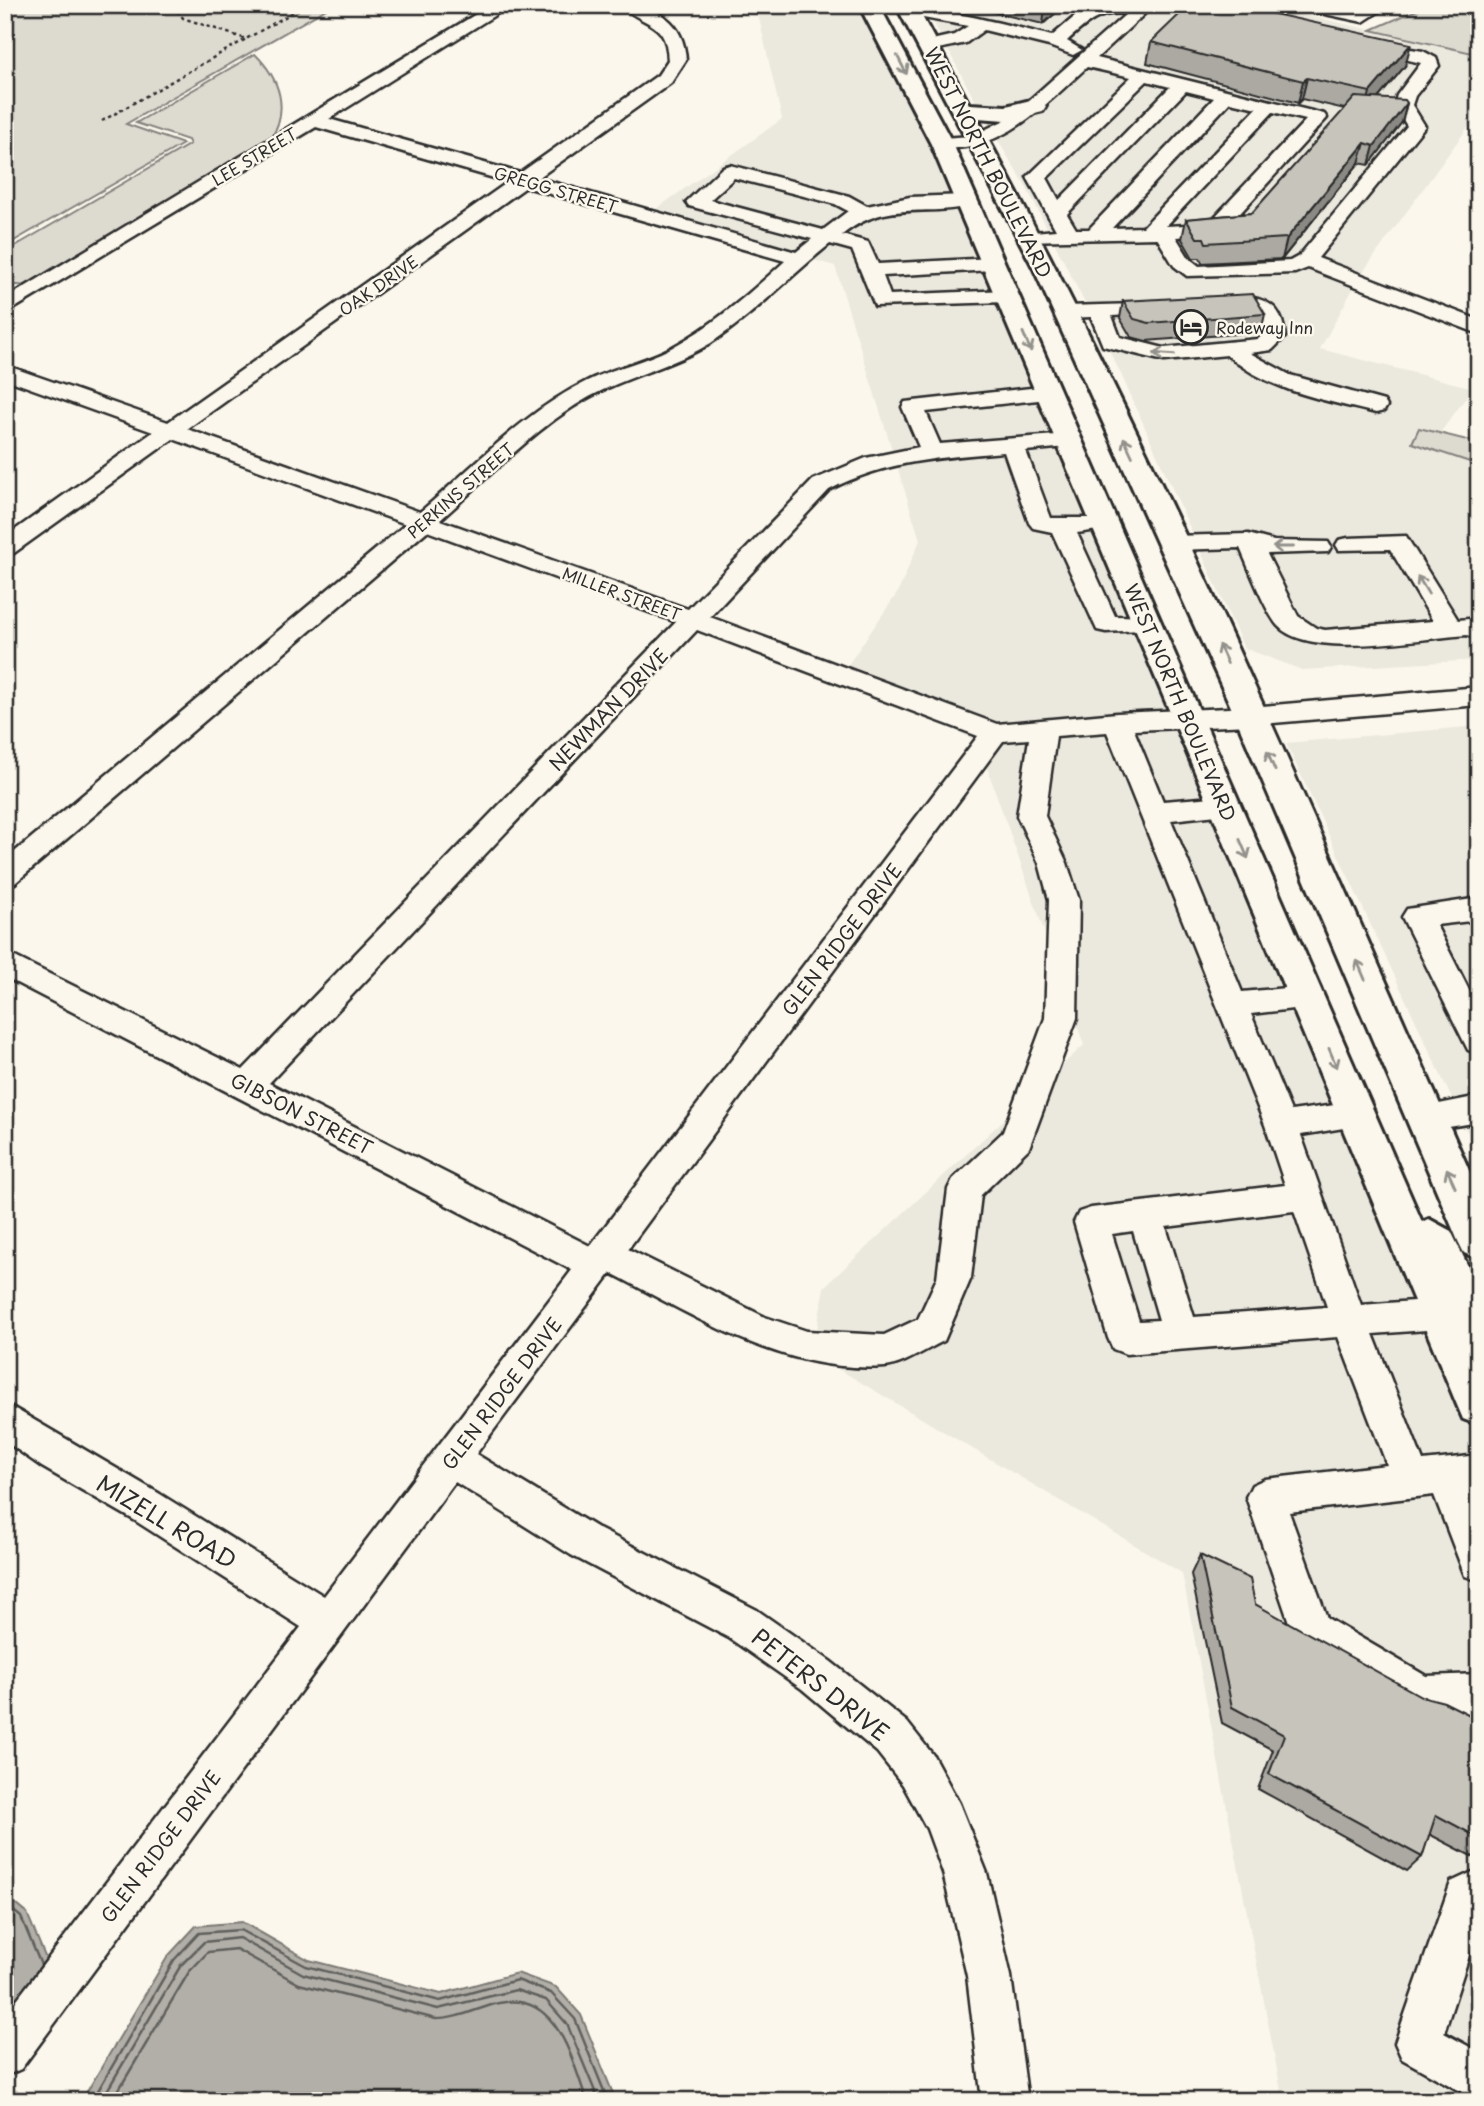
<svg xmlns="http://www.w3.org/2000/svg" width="1484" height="2106" font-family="'Playpen Sans',sans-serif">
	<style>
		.built { fill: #ebe8de }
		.green { fill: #dddad0; stroke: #84827e; stroke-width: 2 }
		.water { fill: #b1afa7; stroke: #7b7a75; stroke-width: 2 }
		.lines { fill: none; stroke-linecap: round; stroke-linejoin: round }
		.shore { stroke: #61605d; stroke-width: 2.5 }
		.minor-casing { stroke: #2b2b2b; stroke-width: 5 }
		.major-casing { stroke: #2b2b2b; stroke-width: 6 }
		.path { stroke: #2b2b2b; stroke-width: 2.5; stroke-dasharray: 3.5 3.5; stroke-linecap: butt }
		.minor { fill: #fbf7ec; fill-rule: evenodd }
		.major { fill: #fbf7ec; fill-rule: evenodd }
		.wall { fill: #aba9a2; stroke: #2b2b2b; stroke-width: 2 }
		.shaded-wall { fill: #8b8984; stroke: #2b2b2b; stroke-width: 2 }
		.building { fill: #c7c4bc; stroke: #2b2b2b; stroke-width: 2 }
		.oneway { stroke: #93918c }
		.labels { text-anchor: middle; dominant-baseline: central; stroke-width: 5; stroke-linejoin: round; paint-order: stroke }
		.far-street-label { font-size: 16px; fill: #2b2b2b; stroke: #fbf7ec }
		.far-poi-label { font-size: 16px; fill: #2b2b2b; stroke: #fbf7ec; text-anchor: start }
		.street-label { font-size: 19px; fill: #2b2b2b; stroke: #fbf7ec }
		.near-street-label { font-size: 23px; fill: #2b2b2b; stroke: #fbf7ec }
	</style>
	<rect width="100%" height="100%" fill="#fbf7ec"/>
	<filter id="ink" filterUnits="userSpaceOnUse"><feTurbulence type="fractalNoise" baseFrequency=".0143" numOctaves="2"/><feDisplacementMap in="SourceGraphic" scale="14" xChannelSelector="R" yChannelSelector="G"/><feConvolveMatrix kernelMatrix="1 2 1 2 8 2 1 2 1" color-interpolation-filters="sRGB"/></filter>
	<g filter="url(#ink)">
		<!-- built -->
		<g class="built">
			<polygon points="756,5 861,5 933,145 1379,1207 1375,1212 1384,1219 1479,1451 1479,2101 1283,2101 1182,1573 813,1354 824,1287 1084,1045 978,742 843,672 898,592 920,540 835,266 649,214 782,119"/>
			<polygon points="924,5 1261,5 1477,54 1476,116 1360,276 1320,349 1473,388 1440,433 1419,428 1412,443 1479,465 1479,660 1302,670 1244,648 1120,372 1026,187 985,119 1012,118 1046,107 1037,100 1014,109 979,108"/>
			<polygon points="1479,726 1479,1157 1286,743"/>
		</g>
		<!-- green -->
		<g class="green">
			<polygon points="5,5 333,5 126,124 183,144 5,246"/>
			<polygon points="1428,5 1479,5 1479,58 1477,54 1371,30"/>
			<path d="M255,54c25,25 35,56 15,86l-240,146 -25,-2v-32l185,-108 -2,-4 -52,-17z"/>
			<polygon points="1419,428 1479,443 1479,465 1412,443"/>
		</g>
		<!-- water -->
		<g class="water">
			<polygon points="5,1895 27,1913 56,1983 5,2011"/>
			<polygon points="242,1922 309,1960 441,1994 517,1973 556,1987 581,2015 616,2101 86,2101 85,2095 168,1956 196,1926"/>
		</g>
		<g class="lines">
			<!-- shore -->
			<g class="shore">
				<polyline points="5,1904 21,1917 41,1965"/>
				<polyline points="92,2101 174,1960 199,1933 240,1930 306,1966 440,2001 517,1980 551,1993 575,2019 608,2101"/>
				<polyline points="101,2101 181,1965 204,1942 239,1938 303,1974 438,2009 516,1990 546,2000 567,2024 599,2101"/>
				<path d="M112,2101l77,-129 19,-20 28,-3 63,35 137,35c22,0 42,-11 63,-16 58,-13 73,57 88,98"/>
			</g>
			<!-- minor casing -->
			<g class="minor-casing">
				<g id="minor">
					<path d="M491,5h20l-182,114 191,54 138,-98 10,-15c-1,-41 -25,-33 -47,-55 36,0 63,16 65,55l-15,23 -133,95 258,74 16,-13 -123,-33 -3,-4 37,-35 7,-2 119,31 18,10 43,-9 56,-2 7,2 3,4 -3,4c-50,13 -84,-7 -131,30l26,7 10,22 115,-6 10,6 -10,6 -110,6 7,19 117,-5 10,6 -10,6 -132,4 -23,-56 -22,-6c-40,32 -75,70 -119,99 -34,21 -72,30 -108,47 -61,29 -112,86 -163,130l248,89 125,-129 53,-22 53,-11 -17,-40 3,-5 144,-16 11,7 -3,5 -131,14 14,32 129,-10 8,2 3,5 -3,5 -51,5 25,67h61l4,5 -4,5 -35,5 38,83 42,1 4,6 -4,6 -51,3 -9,-2 -45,-98 -19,-4 -4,-5 -25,-71c-61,5 -120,9 -175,38l-119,127 287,107 120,-11 134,-6 228,-20v18l-228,20 -117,5 29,71 63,-5 10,3 4,7 -4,7 -65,7 71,172 65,-6 11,4 4,8 -4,8 -67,8 40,97 66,-9 11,4 5,9 -5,9 -67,11 60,170 79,-6 12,4 6,11 -6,11 -12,4 -67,5 50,127 56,-6v34l-9,1 9,23v68l-14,-5 -31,-81 -145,17 38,106 99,58 53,-2v40l-57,2 -14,-6 -110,-65 -6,-14 -46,-134 6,-12 13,-6 122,-14 -49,-128 -212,17 -13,-5 -5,-11 -34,-116 5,-10 12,-4 194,-23 -20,-60 -158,-393 -51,4 -11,80 22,47 12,37 -2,118 -48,130 -48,47 -10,83 -27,63c-18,8 -40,24 -59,26 -101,7 -188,-50 -274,-94l-135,181 123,75 158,81 73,51 77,61 26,33 26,48 28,70 24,103 17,125h-46l-15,-125 -24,-103 -16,-44 -24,-44 -26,-33 -75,-63 -73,-51 -158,-83 -116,-73 -434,587 -16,7v-61l296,-388 -167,-107 -92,-53 -37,-26v-38l155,91 164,102 248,-326 -567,-293v-25l238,118 433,-448 -249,-91 -412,352 -10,3v-26l401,-336 -233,-85 -159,114 -9,2v-18l148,-105 -148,-53v-14l163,57 340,-240 -192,-55 -311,187v-15zM734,178l101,26 13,7 -25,19 -113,-30zM526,187l259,74c-36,33 -71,64 -114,87 -27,14 -58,20 -84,33 -63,31 -115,87 -167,131l-233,-83zM697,630l281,106 -388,510 -321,-163zM1029,739l-12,77 22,47 10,37 -4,118 -42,114 -50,47 -5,10 -11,89 -19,41 -34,16 -77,-4 -42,-14 -137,-68 375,-508zM1294,1211l33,96 -133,10 -28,-90zM1133,1231l26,89 -20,1 -27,-87z"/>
					<path d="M1095,5h59l-57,53 227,56 3,4 -106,116 -45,3 13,21 10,8 91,-5 9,-5 108,-130 -13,-21 3,-10 24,-32 -59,-14 -3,-4 3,-4 61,10 13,7 3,8 -24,30 -3,9 13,21 -107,132 161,62v14l-171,-66 -13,5 -108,3 -13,-10 -17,-28 -135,3 -3,-4 3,-4 34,-3 -29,-53 104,-100 -44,-10c-39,35 -75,76 -130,81 -9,1 -18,4 -24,-4l9,-6 30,-2 37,-18 117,-104c-27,-3 -40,10 -59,27l15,9 -9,5 -24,-9 -65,-16 -18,13 -37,8 -6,-1 -3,-4 3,-4 31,-7 14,-9c-13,-3 -60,-9 -65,-14 15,-12 124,18 149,24l27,-23zM1147,81l23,6 -111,113 -12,-22zM1186,91l28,7 -125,131h-13l-9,-15zM1230,102l27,6 -114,119 -31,1zM1273,112l33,8 -98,104 -42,2z"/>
					<polygon points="1191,5 1220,5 1266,16 1268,20 1260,25 1193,9"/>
					<polygon points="1299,5 1332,5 1360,11 1369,5 1389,5 1363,22 1301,9"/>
					<path d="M1249,297c25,4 34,15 36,40l-13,13 -22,3 40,22 94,26 3,5 -3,5 -8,2c-52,-13 -107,-22 -149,-58l-63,6 -61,-15 -12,-29 -25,1 -11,-6 11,-6 107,-3 3,4 -10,6 -54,3 8,21 44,11 94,-9 5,-4v-11l-6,-11 -40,-2 -10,-6 10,-6z"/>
					<path d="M1248,534l26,7 54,1 3,5 -3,5 -61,2 31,62 18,12 9,2 108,-9 -43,-72 -51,1 -3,-5 3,-5 9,-2 58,-2 52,84 21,-2v23l-12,-6c-45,3 -157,25 -189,-9 -13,-15 -29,-58 -38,-78l-68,2 -9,-2 -3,-5 3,-5 9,-2z"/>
					<polygon points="1479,898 1479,920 1436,925 1479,1010 1479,1053 1468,1050 1402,917 1407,909"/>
					<polygon points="1479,1096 1479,1122 1425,1131 1414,1127 1409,1118 1414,1109"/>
					<polygon points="1479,1869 1479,1925 1444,2033 1479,2052 1478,2101 1402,2059 1395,2043 1451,1882"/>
				</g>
			</g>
			<!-- major casing -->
			<g class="major-casing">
				<g id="major">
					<polygon points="859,5 879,5 953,144 1422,1222 1429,1219 1451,1231 1479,1289 1479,1425 1463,1419 1457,1405 1188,755 931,144"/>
					<path d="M896,5h20l53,99 37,2 29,-7 11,7 -3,5 -37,9 -29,-2c188,348 342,714 502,1075v66l-15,-6 -6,-12 -223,-525 -202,-449z"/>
				</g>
			</g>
			<!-- path -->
			<g class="path">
				<polyline points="173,5 183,18 246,39 306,5"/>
				<polyline points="102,121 246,39"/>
			</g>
			<!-- minor -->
			<use href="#minor" class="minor"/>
			<!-- major -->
			<use href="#major" class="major"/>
		</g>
		<!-- wall -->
		<g class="wall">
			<polygon points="963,5 1065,5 1043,24"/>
			<polygon points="1151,42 1405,66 1378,98 1407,103 1402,122 1369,165 1359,163 1282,259 1202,263 1200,258 1193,258 1182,239 1186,219 1252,213 1345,109 1302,99 1298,103 1147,63"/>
			<polygon points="1123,301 1265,314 1261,332 1146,341 1131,337 1120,318"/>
			<polygon points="1200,1555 1255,1604 1479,1746 1479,1860 1429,1834 1422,1857 1407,1871 1258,1789 1273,1750 1222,1723 1191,1574"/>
		</g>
		<!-- shaded-wall -->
		<g class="shaded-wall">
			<polygon points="1049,5 1065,5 1043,24 1045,8"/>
			<polygon points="1411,44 1405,66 1365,114 1370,92"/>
			<polygon points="1307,78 1302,99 1298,103 1303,81"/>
			<polygon points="1407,103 1402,122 1369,165 1374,146"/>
			<polygon points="1365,143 1359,163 1282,259 1287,238"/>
		</g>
		<!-- building -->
		<g class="building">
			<polygon points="1032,5 1049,5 1045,8"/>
			<polygon points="1234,5 1411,44 1370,92 1307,78 1303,81 1151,42 1186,8 1206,13"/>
			<polygon points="1355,97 1405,100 1407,103 1374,146 1365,143 1287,238 1206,243 1204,238 1197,238 1186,219 1252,213"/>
			<polygon points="1253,294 1265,314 1149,323 1134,319 1123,301"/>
			<polygon points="1200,1555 1250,1579 1255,1604 1421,1696 1444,1702 1470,1715 1479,1746 1479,1838 1436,1815 1422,1857 1269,1774 1284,1735 1232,1707"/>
		</g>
		<!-- one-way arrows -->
		<defs><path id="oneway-shaft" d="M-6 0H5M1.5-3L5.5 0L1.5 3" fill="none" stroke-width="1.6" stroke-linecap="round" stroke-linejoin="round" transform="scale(1.75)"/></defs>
		<g class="oneway">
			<use href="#oneway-shaft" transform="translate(902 65) rotate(63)"/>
			<use href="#oneway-shaft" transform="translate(1027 342) rotate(67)"/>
			<use href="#oneway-shaft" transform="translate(1164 354) rotate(-176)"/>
			<use href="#oneway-shaft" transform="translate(1128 447) rotate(-115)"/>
			<use href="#oneway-shaft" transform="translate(1283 547) rotate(-180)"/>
			<use href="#oneway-shaft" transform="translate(1423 585) rotate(-121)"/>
			<use href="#oneway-shaft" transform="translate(1223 654) rotate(-115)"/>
			<use href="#oneway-shaft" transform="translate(1271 761) rotate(-113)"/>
			<use href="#oneway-shaft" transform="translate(1244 849) rotate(67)"/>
			<use href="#oneway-shaft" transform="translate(1361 970) rotate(-113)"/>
			<use href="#oneway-shaft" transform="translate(1333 1058) rotate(67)"/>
			<use href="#oneway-shaft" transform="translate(1451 1178) rotate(-114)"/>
		</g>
	</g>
	<!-- icons -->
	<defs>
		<g id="hotel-ring" transform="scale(1.75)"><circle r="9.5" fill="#fbf7ec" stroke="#2b2b2b" stroke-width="1.5"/><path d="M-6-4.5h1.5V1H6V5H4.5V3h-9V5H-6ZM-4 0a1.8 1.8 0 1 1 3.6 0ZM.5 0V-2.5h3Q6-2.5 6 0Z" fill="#2b2b2b"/></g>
	</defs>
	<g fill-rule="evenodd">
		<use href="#hotel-ring" x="1191" y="327"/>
	</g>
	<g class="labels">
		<!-- far-street labels -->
		<g class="far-street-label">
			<text transform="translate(254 156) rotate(-31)">LEE STREET</text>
			<text transform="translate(556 189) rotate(16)">GREGG STREET</text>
			<text transform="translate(378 285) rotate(-35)">OAK DRIVE</text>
			<text transform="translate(460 490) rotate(-41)">PERKINS STREET</text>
			<text transform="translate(622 593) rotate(20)">MILLER STREET</text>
		</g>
		<!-- far-poi labels -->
		<g class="far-poi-label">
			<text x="1216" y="327">Rodeway Inn</text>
		</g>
		<!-- street labels -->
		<g class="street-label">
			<text transform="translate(989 162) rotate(63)">WEST NORTH BOULEVARD</text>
			<text transform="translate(1181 702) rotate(67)">WEST NORTH BOULEVARD</text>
			<text transform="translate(608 709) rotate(-46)">NEWMAN DRIVE</text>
			<text transform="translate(841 939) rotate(-53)">GLEN RIDGE DRIVE</text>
			<text transform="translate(302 1113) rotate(27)">GIBSON STREET</text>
			<text transform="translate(501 1393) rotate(-53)">GLEN RIDGE DRIVE</text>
			<text transform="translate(160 1846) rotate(-53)">GLEN RIDGE DRIVE</text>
		</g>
		<!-- near-street labels -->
		<g class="near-street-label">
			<text transform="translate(167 1521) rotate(31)">MIZELL ROAD</text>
			<text transform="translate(821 1684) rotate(38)">PETERS DRIVE</text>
		</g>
	</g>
	<!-- margin -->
	<rect width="1484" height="2106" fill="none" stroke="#fbf7ec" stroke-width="28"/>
	<rect x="14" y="14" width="1456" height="2078" fill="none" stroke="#2b2b2b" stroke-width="2.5" filter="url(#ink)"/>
</svg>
